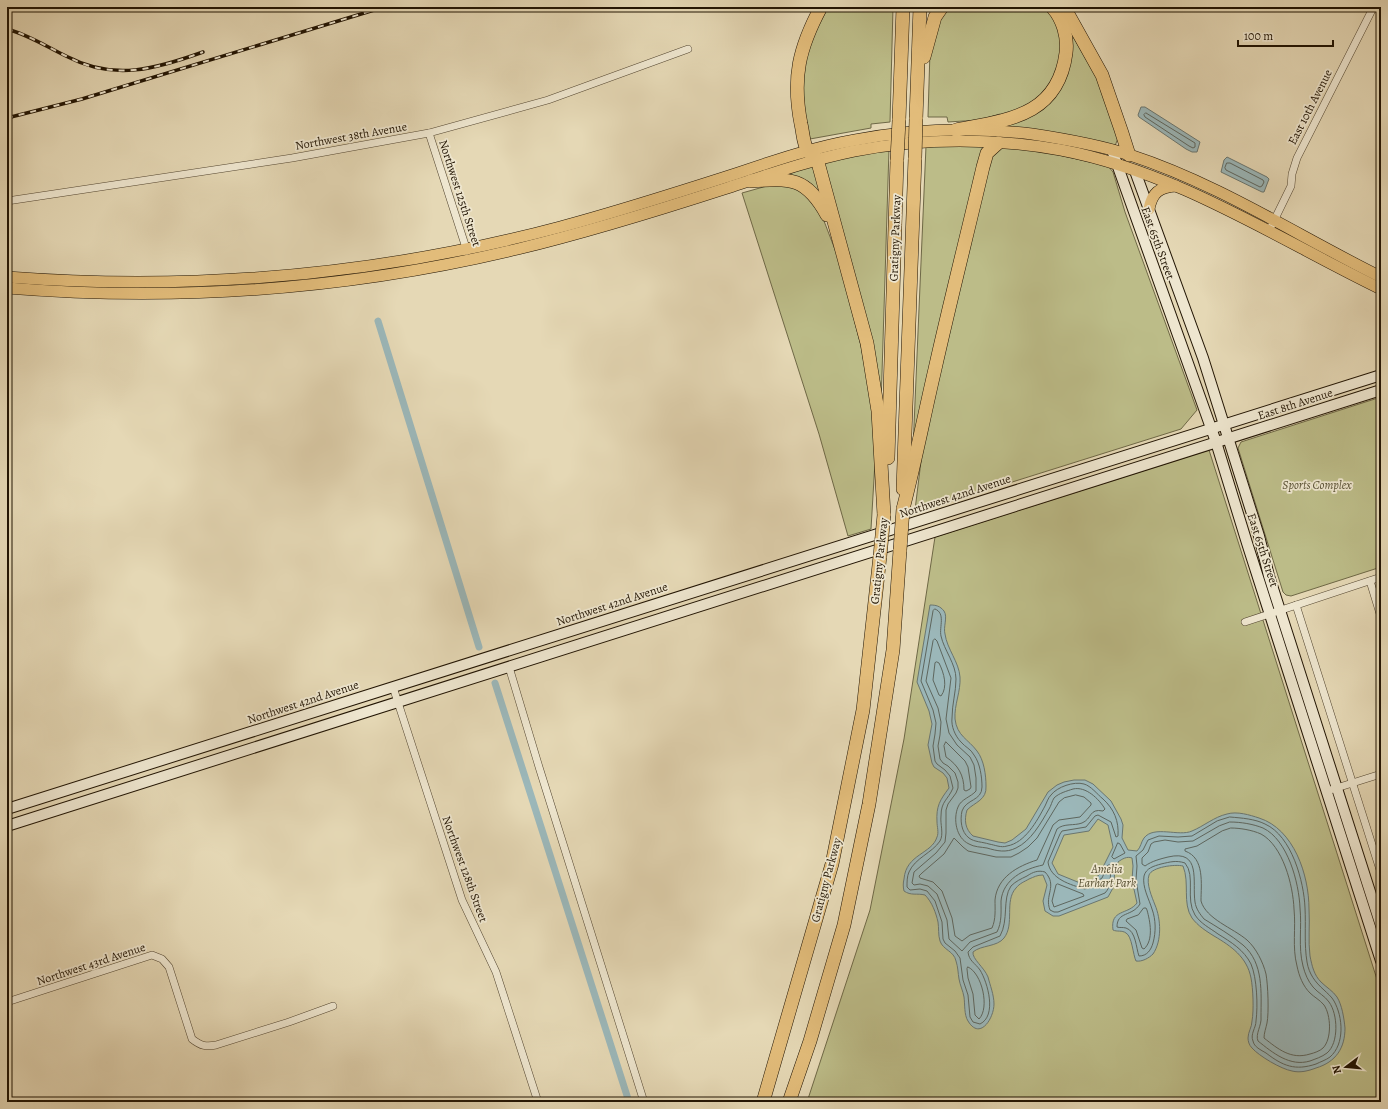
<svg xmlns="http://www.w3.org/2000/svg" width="1388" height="1109" font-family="Alegreya,serif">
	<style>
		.green { fill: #bcbc88; stroke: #6e6846 }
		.water { fill: #9bb7b9; stroke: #6a7670; fill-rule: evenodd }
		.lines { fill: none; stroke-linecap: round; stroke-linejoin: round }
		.shore { stroke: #5e665e; stroke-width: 1 }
		.canal { stroke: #9bb7b9; stroke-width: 7 }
		.minor-casing { stroke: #524530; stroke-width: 8 }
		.secondary-casing { stroke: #211403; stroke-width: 12 }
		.primary-casing { stroke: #211403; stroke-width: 12 }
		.motorway-casing { stroke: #211403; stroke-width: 14 }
		.minor { stroke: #eee6cf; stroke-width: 7 }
		.secondary { stroke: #eee6cf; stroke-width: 10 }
		.primary { stroke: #e2bc7a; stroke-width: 11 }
		.motorway { stroke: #e2bc7a; stroke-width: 13 }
		.rail-casing { stroke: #211403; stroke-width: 3.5 }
		.rail { stroke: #eee6cf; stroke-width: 2; stroke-dasharray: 6; stroke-linecap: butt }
		.motorway-bridge-casing { stroke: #211403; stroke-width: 14; stroke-linecap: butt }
		.motorway-bridge { stroke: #e2bc7a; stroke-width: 13 }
		.labels { text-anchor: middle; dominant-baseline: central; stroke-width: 3.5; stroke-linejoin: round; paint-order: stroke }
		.street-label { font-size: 12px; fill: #211403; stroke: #eee6cf }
		.park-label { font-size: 12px; font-style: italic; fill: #574f32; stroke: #eee6cf }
	</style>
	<rect width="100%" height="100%" fill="#e5d8b5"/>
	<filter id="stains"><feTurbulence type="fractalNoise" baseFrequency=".005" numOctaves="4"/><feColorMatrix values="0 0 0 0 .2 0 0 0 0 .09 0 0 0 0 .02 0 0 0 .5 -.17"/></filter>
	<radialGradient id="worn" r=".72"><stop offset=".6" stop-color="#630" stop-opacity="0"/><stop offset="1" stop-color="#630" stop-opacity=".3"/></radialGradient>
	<!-- green -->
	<g class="green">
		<path d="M828,7h65l-3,115 -19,2v4l-61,11c-7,-32 -10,-58 -2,-90 4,-13 14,-29 20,-42z"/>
		<polygon points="948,7 1045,7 1054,18 1062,36 1059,70 1038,100 1004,117 1000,114 979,120 948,122 947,117 928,117 930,51 935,28"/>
		<polygon points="1068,28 1099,81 1118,138 1115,146 996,125 1049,100"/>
		<polygon points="926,146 985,146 913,449"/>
		<polygon points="1001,147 1041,151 1108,166 1113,172 1125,212 1197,410 1181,429 939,505 915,510 922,453 988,159"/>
		<polygon points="889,149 881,405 824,163 825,162"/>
		<polygon points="809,166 813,166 821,195 784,176"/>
		<polygon points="774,184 798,187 819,208 839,260 861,346 872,404 875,462 871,529 848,536 819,434 742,193"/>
		<polygon points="1381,397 1381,567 1291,596 1286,595 1283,592 1238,448 1241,442"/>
		<polygon points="1209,450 1381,992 1381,1102 807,1102 870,910 904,739 935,537"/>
	</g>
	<!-- water -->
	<g class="water">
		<polygon points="1141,107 1145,107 1200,142 1197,152 1192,152 1186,149 1139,117 1138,115"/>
		<polygon points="1227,157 1267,177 1269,179 1264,192 1262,192 1221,172 1224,160"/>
		<path d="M930,605c6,0 10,1 14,6 4,6 -1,16 1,23 2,15 14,28 15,43 1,14 -6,28 -5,42 2,17 13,20 22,32 7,9 9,24 9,35 1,14 -11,16 -19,24 -3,10 -2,19 6,26l25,6 7,1 7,-3 14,-11 22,-37 9,-7 7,-3 10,-2h11l8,4 18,17 10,18 2,6 -1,13 6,12 9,1c4,-4 4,-9 7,-13 10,-13 35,-1 48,-7 12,-5 22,-14 35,-17 10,-3 23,1 32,4 35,11 50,57 50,91 1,16 -1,32 1,47 2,10 4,19 11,26 5,5 12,9 16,15 5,8 7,21 8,31 0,20 -9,34 -29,40 -8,3 -16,5 -24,3 -11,-2 -33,-15 -40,-23 -3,-3 -4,-7 -4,-10 0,-6 4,-11 4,-17 2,-11 1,-33 -1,-43 -4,-21 -20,-32 -37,-42 -8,-5 -16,-10 -22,-18 -10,-15 -2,-35 -9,-52 -8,-2 -31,1 -34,9 -3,9 3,22 6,30 6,14 7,36 -2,49 -4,4 -11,8 -17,7 -3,-6 -4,-25 -10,-28 -4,-3 -9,-1 -13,-3 -3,-21 15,-15 24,-27l-5,-23 1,-14 -1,-8c-5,-2 -10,1 -14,4l-3,9 -2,17 -5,9 -49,19h-6l-8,-5 -2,-10 4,-16 -4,-10c-6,0 -9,2 -14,4 -5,3 -9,4 -13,9 -12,13 -1,36 -12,50 -7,9 -23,7 -31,14 -1,7 11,15 15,25 2,8 6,18 6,27 0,14 -14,37 -26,17 -4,-6 -3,-17 -4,-24 -1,-6 -4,-12 -5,-18 -1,-6 -1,-12 -3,-18 -2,-10 -13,-11 -16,-20 -2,-6 -1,-13 -2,-19 -2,-9 -6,-20 -13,-27 -8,-2 -14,1 -21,-4 -1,-4 -1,-8 0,-12 2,-25 28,-25 33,-42 2,-4 0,-11 0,-15 -1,-16 3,-22 12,-34l-2,-10 -4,-5 -9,-6 -2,-4 -4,-18 4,-21 -3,-13 -12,-29zM1098,819l10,6 5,22 -14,28 -14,10 -27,-11 -6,-11 12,-28 25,-4z"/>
	</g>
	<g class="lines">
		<!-- shore -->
		<g class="shore">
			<polygon points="1146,113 1195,143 1195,147 1193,148 1189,146 1145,117 1144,115"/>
			<polygon points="1227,163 1230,163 1263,180 1264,182 1262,186 1260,187 1226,170 1225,168"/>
			<path d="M935,609c11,4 4,18 6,27 3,14 15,28 15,43 0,13 -4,25 -4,39 -1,8 3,18 9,24 4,5 10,7 13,13 6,8 8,22 8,32 0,14 -16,12 -20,24 -2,9 -1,21 7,27 5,4 14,4 20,6 6,1 12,4 18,2 18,-3 30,-25 38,-40 2,-4 3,-8 6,-11 6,-8 23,-14 33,-11 7,2 13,10 19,15 11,10 16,22 15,37l-2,1 -5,-15 -13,-7 -3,1 -9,11 -24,4 -2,3 -12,28c2,17 23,23 37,27l17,-11 6,-13h3l1,2c-3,9 0,19 -7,26l-47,19h-4l-4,-2c-6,-15 8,-24 -5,-38 -7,-2 -12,0 -18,4 -6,3 -11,5 -16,10 -9,13 -2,34 -11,50l-27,11 -5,5c1,9 7,11 12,18 8,13 17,46 0,54l-7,-2 -3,-5 -2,-22 -5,-15 -3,-22 -5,-7 -10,-8 -2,-4 -1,-17 -7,-21 -8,-10 -7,-2 -10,1 -3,-3c0,-5 0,-11 2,-15 6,-14 23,-19 31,-31 4,-7 0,-17 1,-25 0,-15 7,-16 12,-28l-3,-12 -5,-6 -8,-6 -2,-3 -2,-15 2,-12 1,-11 -3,-13 -12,-29 12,-70z"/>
			<path d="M935,639l2,2 14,37 -5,41 3,14 8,12 13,12 4,8 2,13v13c-5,6 -15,8 -18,16 -5,12 -2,31 11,37 5,3 12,3 18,4 10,3 19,5 29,0 15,-7 25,-25 33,-39 2,-3 3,-8 5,-11 5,-5 13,-7 19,-9 13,-3 26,10 32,20l-2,2c-14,-3 -11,8 -21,12 -8,3 -18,0 -25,6l-14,36c-19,4 -40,14 -42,36 0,11 1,21 -4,31l-27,10 -8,9 -13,-12 -2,-19 -10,-26 -9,-8 -8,-2 -6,1 -2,-2 2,-11 22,-19 9,-11 1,-9v-23l2,-6 8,-11 2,-5v-6l-3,-9 -7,-7 -5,-3 -3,-4 -2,-13 2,-11 1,-13 -3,-14 -12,-27 7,-40z"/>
			<path d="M937,662l2,1c5,10 9,24 2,33l-2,-1 -6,-15 2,-17z"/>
			<path d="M946,742l19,19 3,6 3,20 -1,2 -4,2 -2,-1c0,-15 -6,-25 -18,-33l-2,-11z"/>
			<path d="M1076,795l8,2 7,6v2l-11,12 -21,3 -6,5 -16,35c-19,6 -40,17 -42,40 0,9 1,19 -3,28l-22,7 -8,6 -7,-5 -3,-18 -10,-27 -9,-9 -13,-4 -1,-2 3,-3 22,-19 10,-16 9,9 5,4 28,6h15l8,-4 9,-6 9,-9 22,-36 5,-4z"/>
			<path d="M1230,817c12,1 25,2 35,7 27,12 39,58 40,84 1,18 -1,36 2,54 2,12 8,20 17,28 3,3 8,7 10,11 9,16 11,43 -4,56 -4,3 -10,5 -14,7 -21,7 -33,2 -50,-11 -5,-3 -12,-6 -13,-12 -3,-7 3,-13 3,-20 2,-15 1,-43 -5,-57 -7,-14 -20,-22 -33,-30 -8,-6 -17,-10 -23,-19 -10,-16 1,-39 -10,-52 -9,-3 -15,-1 -24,1 -7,2 -15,4 -17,12 -2,11 5,23 8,33 4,11 4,23 1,34 -2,7 -6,13 -14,13 -3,-8 -3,-25 -13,-28 -4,-1 -6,0 -9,-1 0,-16 15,-10 23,-23l-4,-24 1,-14 -1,-10 7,-6 5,-10 11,-4 19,1 14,-1 25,-15z"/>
			<path d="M1230,822c11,0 23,2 33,6 25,12 36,55 37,80 2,19 -2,39 3,58 2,8 5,15 10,21 5,6 12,9 16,15 9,12 10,41 -2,51 -5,4 -12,6 -17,8 -20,6 -37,-8 -52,-20 -3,-7 4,-16 3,-24 0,-24 3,-54 -18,-72 -12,-10 -26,-18 -39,-26 -4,-5 -8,-10 -9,-17 -3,-20 7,-53 -27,-45 -8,2 -16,4 -23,9l-3,-2v-6l6,-6 3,-8 3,-2 11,-2 13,2 15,-1 26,-15z"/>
			<path d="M1231,828c9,0 21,2 30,6 22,12 32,51 33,75 2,19 -2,38 3,57 2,10 6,20 13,27 4,4 10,7 14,12 7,10 8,34 -1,43 -3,3 -9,5 -13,6 -19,6 -32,-5 -46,-16 0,-5 2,-10 3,-15 2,-10 1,-38 -1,-49 -3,-12 -10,-26 -19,-34 -14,-12 -41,-21 -46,-39 0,-17 4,-43 -16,-50v-2l12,-3 25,-15z"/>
			<polygon points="1118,843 1120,844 1125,853 1114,859 1112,857"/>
			<polygon points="1058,884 1083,894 1084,896 1054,907 1052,901 1056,885"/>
			<path d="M1144,908h2l1,2c3,11 7,30 -3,39l-2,-1 -6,-18 -10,-9 1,-2 11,-4z"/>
			<path d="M968,967c14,6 22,41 11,52l-4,-4 -2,-21 -5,-16 -1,-9z"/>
		</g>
		<!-- canal -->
		<g class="canal">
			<polyline points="378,321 479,647"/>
			<polyline points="495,683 629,1102"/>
		</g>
		<!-- minor casing -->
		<g class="minor-casing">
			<g id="minor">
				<polyline points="429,133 467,251"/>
				<polyline points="7,201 292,158 429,133 548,100 688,49"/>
				<polyline points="1269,231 1291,186 1292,174 1297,158 1373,8 1375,7"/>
				<polyline points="1370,581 1381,617"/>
				<polyline points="1296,605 1381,873"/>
				<polyline points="1245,622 1381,577"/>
				<polyline points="509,667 539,767 644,1102"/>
				<polyline points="393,687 462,900 496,972 538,1102"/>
				<polyline points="1327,791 1381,774"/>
				<path d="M7,1002l145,-47 10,4 7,8 23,72c9,7 14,8 24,6l73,-23 44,-16"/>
			</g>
		</g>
		<!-- secondary casing -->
		<g class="secondary-casing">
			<g id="secondary">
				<polyline points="1112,150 1216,442 1247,543 1381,961"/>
				<polyline points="1135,171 1203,358 1259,536 1269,576 1381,926"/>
				<polyline points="7,809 1381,375"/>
				<polyline points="7,826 1381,390"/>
			</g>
		</g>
		<!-- primary casing -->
		<g class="primary-casing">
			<g id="primary">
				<path d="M1149,209c3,-16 10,-22 27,-23"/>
				<path d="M7,277c185,14 373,-2 553,-50 60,-16 119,-35 178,-54 38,-13 77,-26 117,-33 58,-11 119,-13 177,-6 33,5 67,11 98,21 89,29 168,81 251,122"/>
				<path d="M7,288c171,14 345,1 511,-39 70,-17 138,-38 206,-60 43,-14 86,-29 130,-38 68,-13 139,-13 207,-1 116,22 215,88 320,139"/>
			</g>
		</g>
		<!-- motorway casing -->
		<g class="motorway-casing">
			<g id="motorway">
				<path d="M821,7c-22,41 -29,71 -20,117 2,8 2,20 7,27 2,3 6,6 9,8l50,184 11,68 6,104"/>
				<polyline points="1064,7 1102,75 1121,130 1129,155"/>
				<polyline points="924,57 935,17 942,7"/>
				<polyline points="916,119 920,7"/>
				<polyline points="899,120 903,7"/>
				<path d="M956,130c52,-10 102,-14 110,-77 2,-16 -3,-34 -14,-46"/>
				<path d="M751,181c40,-3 55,-4 76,34"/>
				<polyline points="888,458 897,160"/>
				<polyline points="903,489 915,158"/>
				<path d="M903,509c12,-46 21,-93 32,-140 15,-67 32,-134 48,-202l4,-14 11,-10"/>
				<polyline points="763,1102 832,864 863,710 880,556"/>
				<polyline points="789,1102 810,1041 844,925 869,804 893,650 900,550"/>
			</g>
		</g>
		<!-- minor -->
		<use href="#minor" class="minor"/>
		<!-- secondary -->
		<use href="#secondary" class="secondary"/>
		<!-- primary -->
		<use href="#primary" class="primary"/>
		<!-- motorway -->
		<use href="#motorway" class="motorway"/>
		<!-- rail casing -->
		<g class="rail-casing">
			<g id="rail">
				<path d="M7,29c22,6 40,18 61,28 46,24 88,12 135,-5"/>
				<polyline points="7,118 82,99 384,7"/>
			</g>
		</g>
		<!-- rail -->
		<use href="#rail" class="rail"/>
		<!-- motorway-bridge casing -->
		<g class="motorway-bridge-casing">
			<g id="motorway-bridge">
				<polyline points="915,158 916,119"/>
				<polyline points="897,160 899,120"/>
				<polyline points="900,550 903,509"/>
				<polyline points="880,556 884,515"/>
			</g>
		</g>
		<!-- motorway-bridge -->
		<use href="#motorway-bridge" class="motorway-bridge"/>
	</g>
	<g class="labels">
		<!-- street labels -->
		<g class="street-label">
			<text transform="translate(1310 107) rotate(-63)">East 10th Avenue</text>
			<text transform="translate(351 136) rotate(-10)">Northwest 38th Avenue</text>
			<text transform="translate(460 193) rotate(72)">Northwest 125th Street</text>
			<text transform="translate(895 238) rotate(-88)">Gratigny Parkway</text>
			<text transform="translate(1158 243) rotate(70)">East 65th Street</text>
			<text transform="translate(1295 404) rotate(-18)">East 8th Avenue</text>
			<text transform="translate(955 496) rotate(-18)">Northwest 42nd Avenue</text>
			<text transform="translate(1263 550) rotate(72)">East 65th Street</text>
			<text transform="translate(879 561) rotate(-84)">Gratigny Parkway</text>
			<text transform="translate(612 604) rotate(-18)">Northwest 42nd Avenue</text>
			<text transform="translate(303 702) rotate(-18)">Northwest 42nd Avenue</text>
			<text transform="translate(465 869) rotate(70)">Northwest 128th Street</text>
			<text transform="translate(826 880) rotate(-75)">Gratigny Parkway</text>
			<text transform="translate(91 964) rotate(-18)">Northwest 43rd Avenue</text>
		</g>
		<!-- park labels -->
		<g class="park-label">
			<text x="1317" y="485">Sports Complex</text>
			<text x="1107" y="869">Amelia<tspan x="1107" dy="14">Earhart Park</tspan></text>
		</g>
	</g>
	<!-- margin -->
	<rect width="1388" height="1109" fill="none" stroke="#e5d8b5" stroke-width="24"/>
	<rect x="8" y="8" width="1372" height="1093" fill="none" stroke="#211403" stroke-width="2"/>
	<rect x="12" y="12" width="1364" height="1085" fill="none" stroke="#211403"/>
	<!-- north arrow -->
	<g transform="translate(1346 1067) rotate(254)" stroke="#eee6cf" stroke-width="3" paint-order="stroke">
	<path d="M0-3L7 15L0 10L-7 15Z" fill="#211403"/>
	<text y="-6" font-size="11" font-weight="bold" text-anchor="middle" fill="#211403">N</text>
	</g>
	<!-- scale -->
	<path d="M1238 40v6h95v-6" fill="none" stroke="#211403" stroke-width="2"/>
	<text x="1244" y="40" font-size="12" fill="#211403" stroke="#eee6cf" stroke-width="3" paint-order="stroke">100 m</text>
	<rect width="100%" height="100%" filter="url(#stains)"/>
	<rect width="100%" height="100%" fill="url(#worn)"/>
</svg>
